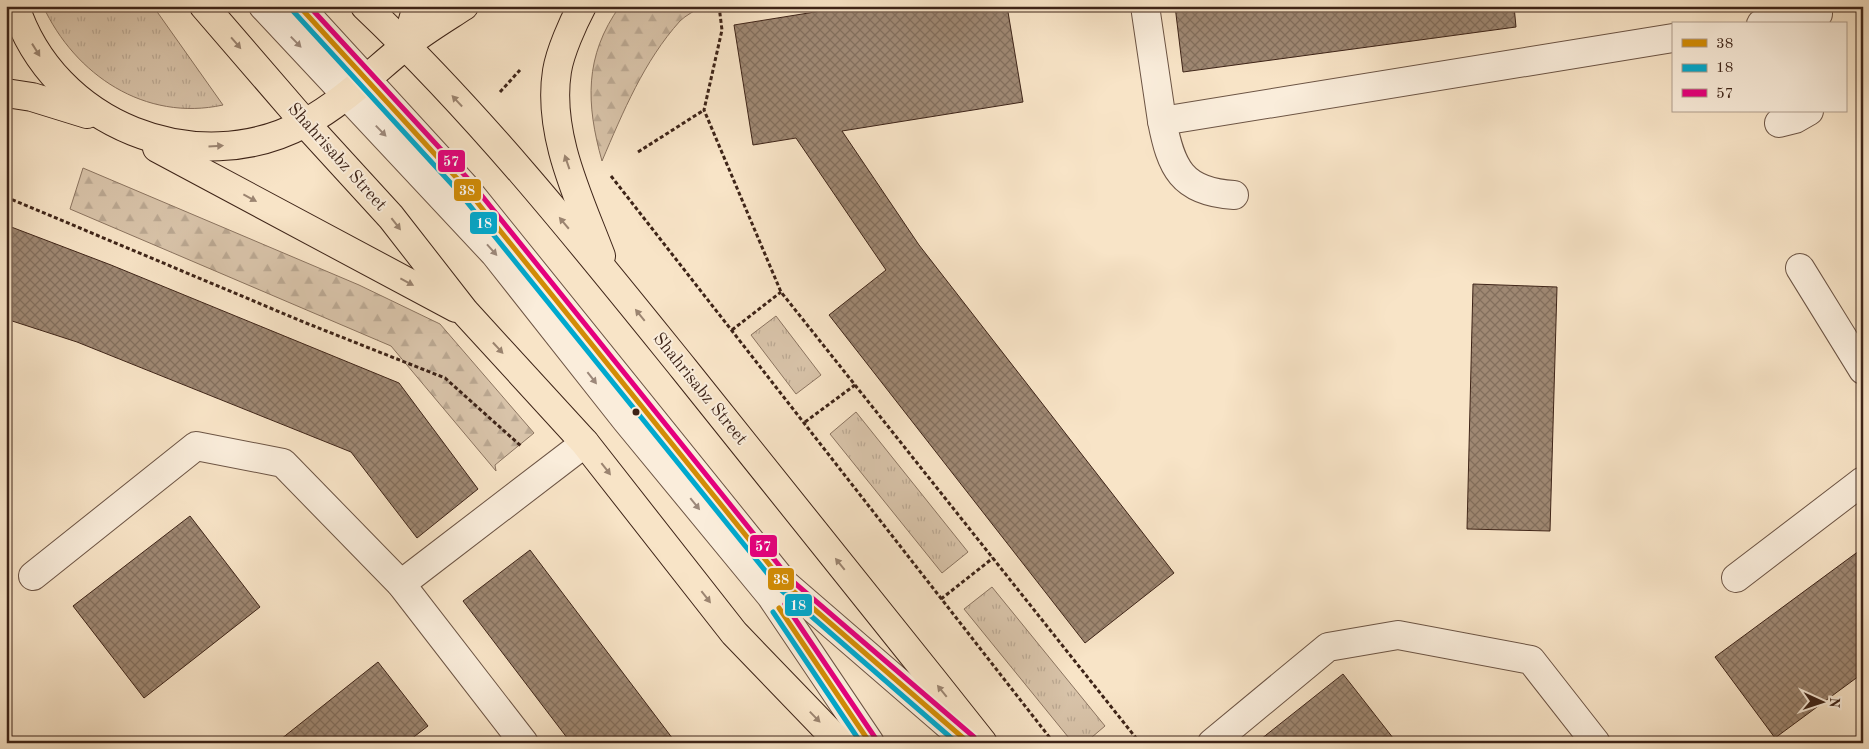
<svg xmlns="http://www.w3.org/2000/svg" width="1869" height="749" font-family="'Old Standard TT',serif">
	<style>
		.grass { fill: url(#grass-tufts); stroke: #8b7460 }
		.forest { fill: url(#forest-firs); stroke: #8b7460 }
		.building { fill: url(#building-cross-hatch); stroke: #3e2418 }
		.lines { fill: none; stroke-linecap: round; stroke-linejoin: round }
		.minor-casing { stroke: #6c5444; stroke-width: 30 }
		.major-casing { stroke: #3e2418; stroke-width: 30 }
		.path { stroke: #3e2418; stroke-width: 3; stroke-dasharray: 4 2.5; stroke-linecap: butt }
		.minor { stroke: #faeddb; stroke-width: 28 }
		.major { stroke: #f8e4c7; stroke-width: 28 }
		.bus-1-casing { stroke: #faeddb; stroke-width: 9 }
		.bus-2-casing { stroke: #faeddb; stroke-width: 9 }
		.bus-3-casing { stroke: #faeddb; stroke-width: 9 }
		.bus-1 { stroke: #d28c05; stroke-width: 5 }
		.bus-2 { stroke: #00a9ce; stroke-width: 5 }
		.bus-3 { stroke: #e5007d; stroke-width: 5 }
		.oneway { fill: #9c887a }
		.oneway2 { fill: #9b8470 }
		.bus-dot { fill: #3e2418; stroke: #faeddb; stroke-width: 2 }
		.labels { text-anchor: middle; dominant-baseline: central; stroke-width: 4; stroke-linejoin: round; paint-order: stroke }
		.street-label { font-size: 18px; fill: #3e2418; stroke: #faeddb }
		.line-badge { stroke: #faeddb; stroke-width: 2 }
		.badge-label { font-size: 14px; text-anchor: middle; font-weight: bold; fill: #fff }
	</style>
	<defs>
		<pattern id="grass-tufts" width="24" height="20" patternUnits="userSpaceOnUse" patternTransform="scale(1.25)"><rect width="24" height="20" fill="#d8c3a9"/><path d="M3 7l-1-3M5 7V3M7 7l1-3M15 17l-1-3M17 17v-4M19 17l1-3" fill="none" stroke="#baa791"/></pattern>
		<pattern id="forest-firs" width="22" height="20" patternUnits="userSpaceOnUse" patternTransform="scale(1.25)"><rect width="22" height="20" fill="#d8c3a9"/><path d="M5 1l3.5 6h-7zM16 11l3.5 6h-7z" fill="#baa791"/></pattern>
		<pattern id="building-cross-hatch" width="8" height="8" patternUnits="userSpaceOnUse" patternTransform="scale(1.25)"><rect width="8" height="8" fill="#9f8873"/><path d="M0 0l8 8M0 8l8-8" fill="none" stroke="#836f5d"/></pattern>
	</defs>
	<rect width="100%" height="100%" fill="#f8e4c7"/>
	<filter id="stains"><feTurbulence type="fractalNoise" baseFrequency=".004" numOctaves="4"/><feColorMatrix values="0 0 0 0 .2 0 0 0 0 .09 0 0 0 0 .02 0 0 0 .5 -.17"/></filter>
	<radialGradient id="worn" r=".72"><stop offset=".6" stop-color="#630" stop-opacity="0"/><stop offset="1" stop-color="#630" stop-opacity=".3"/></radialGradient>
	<!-- grass -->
	<g class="grass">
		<path d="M43,6h110l70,99c-78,17 -148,-30 -180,-99z"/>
		<polygon points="776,316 821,375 796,394 751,335"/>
		<polygon points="856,412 968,552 942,573 830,434"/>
		<polygon points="992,587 1105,726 1085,743 1073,743 964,609"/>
	</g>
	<!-- forest -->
	<g class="forest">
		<path d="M620,6h82c-7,5 -16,9 -22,15 -36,40 -57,91 -78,140 -16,-57 -18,-105 18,-155z"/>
		<polygon points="83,168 359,285 440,324 534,433 495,465 496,471 391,346 70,209"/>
	</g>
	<!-- building -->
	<g class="building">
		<polygon points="852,6 1007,6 1023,102 842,131 919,245 1174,573 1085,643 829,315 886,270 796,138 753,145 734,25"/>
		<polygon points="1175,6 1514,6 1516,27 1183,72"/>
		<polygon points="6,225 111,265 399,383 478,489 417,538 351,452 77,342 6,319"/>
		<polygon points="1473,284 1557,287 1550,531 1467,529"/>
		<polygon points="190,516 260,607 144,698 73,606"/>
		<polygon points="1863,548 1863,673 1775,738 1715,657"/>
		<polygon points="530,550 676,743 571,743 463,601"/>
		<polygon points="378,662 428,726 406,743 276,743"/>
		<polygon points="1343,674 1397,743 1256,743"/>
	</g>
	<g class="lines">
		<!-- minor casing -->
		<g class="minor-casing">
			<g id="minor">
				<polyline points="263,6 495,254 626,420 771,596 870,743"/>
				<polyline points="299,6 464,186 785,584 969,743"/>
				<polyline points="1145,6 1162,121"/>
				<polyline points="1761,24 1818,14 1818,6"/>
				<polyline points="1779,123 1795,119 1809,111"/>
				<path d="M1234,195c-53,-3 -63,-28 -72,-74l511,-83"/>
				<polyline points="1800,268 1863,370"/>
				<polyline points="33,576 196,446 283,463 401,584 524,743"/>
				<polyline points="1736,578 1863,481"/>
				<polyline points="401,584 585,443"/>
				<polyline points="1212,743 1328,647 1398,635 1531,660 1596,743"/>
			</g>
		</g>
		<!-- major casing -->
		<g class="major-casing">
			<g id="major">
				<path d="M15,6c38,119 181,176 290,117 37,-20 67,-50 99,-76 18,-15 40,-28 60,-41"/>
				<polyline points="204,6 305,123 391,217 465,312 585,443 734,633 840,743"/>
				<path d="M365,6c117,111 218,238 319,363 100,125 200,249 299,374"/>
				<path d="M582,6c-9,17 -22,46 -25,65 -10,63 22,127 44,185"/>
				<polyline points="406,45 417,6"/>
				<polyline points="6,93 32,97 87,114"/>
				<polyline points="157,148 456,308"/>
			</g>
		</g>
		<!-- path -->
		<g class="path">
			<polyline points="719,6 722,30 704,110 781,292 1140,743"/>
			<polyline points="500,92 520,70"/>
			<polyline points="638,152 704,110"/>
			<polyline points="611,176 1054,743"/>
			<polyline points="6,197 306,323 445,378 521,446"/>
			<polyline points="732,330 781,292"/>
			<polyline points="805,422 855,385"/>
			<polyline points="941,599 993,558"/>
		</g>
		<!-- minor -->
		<use href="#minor" class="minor"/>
		<!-- major -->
		<use href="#major" class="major"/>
		<!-- bus-1 casing -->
		<g class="bus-1-casing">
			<g id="bus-1">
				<polyline points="299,6 464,186 785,584 969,743"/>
				<polyline points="779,608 870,743"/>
			</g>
		</g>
		<!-- bus-2 casing -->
		<g class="bus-2-casing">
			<g id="bus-2">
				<polyline points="293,11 458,191 780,589 957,743"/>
				<polyline points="773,612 861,743"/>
			</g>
		</g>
		<!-- bus-3 casing -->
		<g class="bus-3-casing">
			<g id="bus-3">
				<polyline points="309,6 470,181 790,579 974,737"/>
				<polyline points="785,604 876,739"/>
			</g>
		</g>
		<!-- bus-1 -->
		<use href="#bus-1" class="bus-1"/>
		<!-- bus-2 -->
		<use href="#bus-2" class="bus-2"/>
		<!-- bus-3 -->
		<use href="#bus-3" class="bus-3"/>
	</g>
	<!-- one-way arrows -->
	<defs><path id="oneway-solid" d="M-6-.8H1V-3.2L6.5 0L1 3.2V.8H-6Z" transform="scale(1.25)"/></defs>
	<g class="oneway">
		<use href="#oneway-solid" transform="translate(296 42) rotate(46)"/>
		<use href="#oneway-solid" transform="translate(381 131) rotate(46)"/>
		<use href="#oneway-solid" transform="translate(492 250) rotate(48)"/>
		<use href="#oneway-solid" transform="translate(592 378) rotate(52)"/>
		<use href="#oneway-solid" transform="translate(695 504) rotate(51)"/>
	</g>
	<g class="oneway2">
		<use href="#oneway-solid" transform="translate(236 43) rotate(49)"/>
		<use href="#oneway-solid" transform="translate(36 50) rotate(58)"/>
		<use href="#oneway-solid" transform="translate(457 101) rotate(-133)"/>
		<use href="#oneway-solid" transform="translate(216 146) rotate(-3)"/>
		<use href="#oneway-solid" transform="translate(567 162) rotate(-109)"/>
		<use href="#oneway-solid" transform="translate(250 198) rotate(28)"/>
		<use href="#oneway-solid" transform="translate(564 223) rotate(-130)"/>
		<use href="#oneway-solid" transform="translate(396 224) rotate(52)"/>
		<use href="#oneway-solid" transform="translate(407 282) rotate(28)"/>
		<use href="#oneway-solid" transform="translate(640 315) rotate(-129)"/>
		<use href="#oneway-solid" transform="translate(498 348) rotate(47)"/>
		<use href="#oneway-solid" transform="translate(606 469) rotate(52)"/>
		<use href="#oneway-solid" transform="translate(840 564) rotate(-129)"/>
		<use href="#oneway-solid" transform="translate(706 597) rotate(52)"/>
		<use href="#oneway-solid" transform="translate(942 691) rotate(-129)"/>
		<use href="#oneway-solid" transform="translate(815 717) rotate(46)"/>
	</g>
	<!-- markers -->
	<circle class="bus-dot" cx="636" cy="412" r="4.5"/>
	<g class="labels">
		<!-- street labels -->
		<g class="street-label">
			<text transform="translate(337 157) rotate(48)">Shahrisabz Street</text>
			<text transform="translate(700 389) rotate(51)">Shahrisabz Street</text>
		</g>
	</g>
	<g class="line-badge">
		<rect x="437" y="149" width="29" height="24" rx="5" fill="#e5007d"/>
		<rect x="453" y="178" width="29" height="24" rx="5" fill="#d28c05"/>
		<rect x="469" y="211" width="29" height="24" rx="5" fill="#00a9ce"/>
		<rect x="749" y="534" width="29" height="24" rx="5" fill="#e5007d"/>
		<rect x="767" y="567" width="28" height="24" rx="5" fill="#d28c05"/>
		<rect x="784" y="593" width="29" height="24" rx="5" fill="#00a9ce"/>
	</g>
	<g class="badge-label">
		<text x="451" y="166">57</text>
		<text x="467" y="195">38</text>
		<text x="484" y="228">18</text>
		<text x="763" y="551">57</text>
		<text x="781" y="584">38</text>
		<text x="798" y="610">18</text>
	</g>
	<!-- margin -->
	<rect width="1869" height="749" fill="none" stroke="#f8e4c7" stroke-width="25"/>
	<rect x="8" y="8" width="1854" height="734" fill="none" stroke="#3e2418" stroke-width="2.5"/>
	<rect x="12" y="12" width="1844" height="724" fill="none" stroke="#3e2418"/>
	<!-- legend -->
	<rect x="1672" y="22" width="175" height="90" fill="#faeddb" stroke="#af9d8d"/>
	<rect x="1682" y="39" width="25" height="8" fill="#d28c05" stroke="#af9d8d"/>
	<text x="1716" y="48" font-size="15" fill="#3e2418">38</text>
	<rect x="1682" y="64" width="25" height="8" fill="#00a9ce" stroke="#af9d8d"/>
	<text x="1716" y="72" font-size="15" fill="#3e2418">18</text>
	<rect x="1682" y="89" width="25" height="8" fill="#e5007d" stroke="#af9d8d"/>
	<text x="1716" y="98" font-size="15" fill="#3e2418">57</text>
	<!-- north arrow -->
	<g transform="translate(1822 702) rotate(93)" stroke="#faeddb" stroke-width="4" paint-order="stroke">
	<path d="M0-4L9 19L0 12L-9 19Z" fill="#3e2418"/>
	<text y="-8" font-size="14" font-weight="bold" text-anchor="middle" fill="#3e2418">N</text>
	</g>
	<rect width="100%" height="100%" filter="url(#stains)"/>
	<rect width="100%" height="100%" fill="url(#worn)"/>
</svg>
